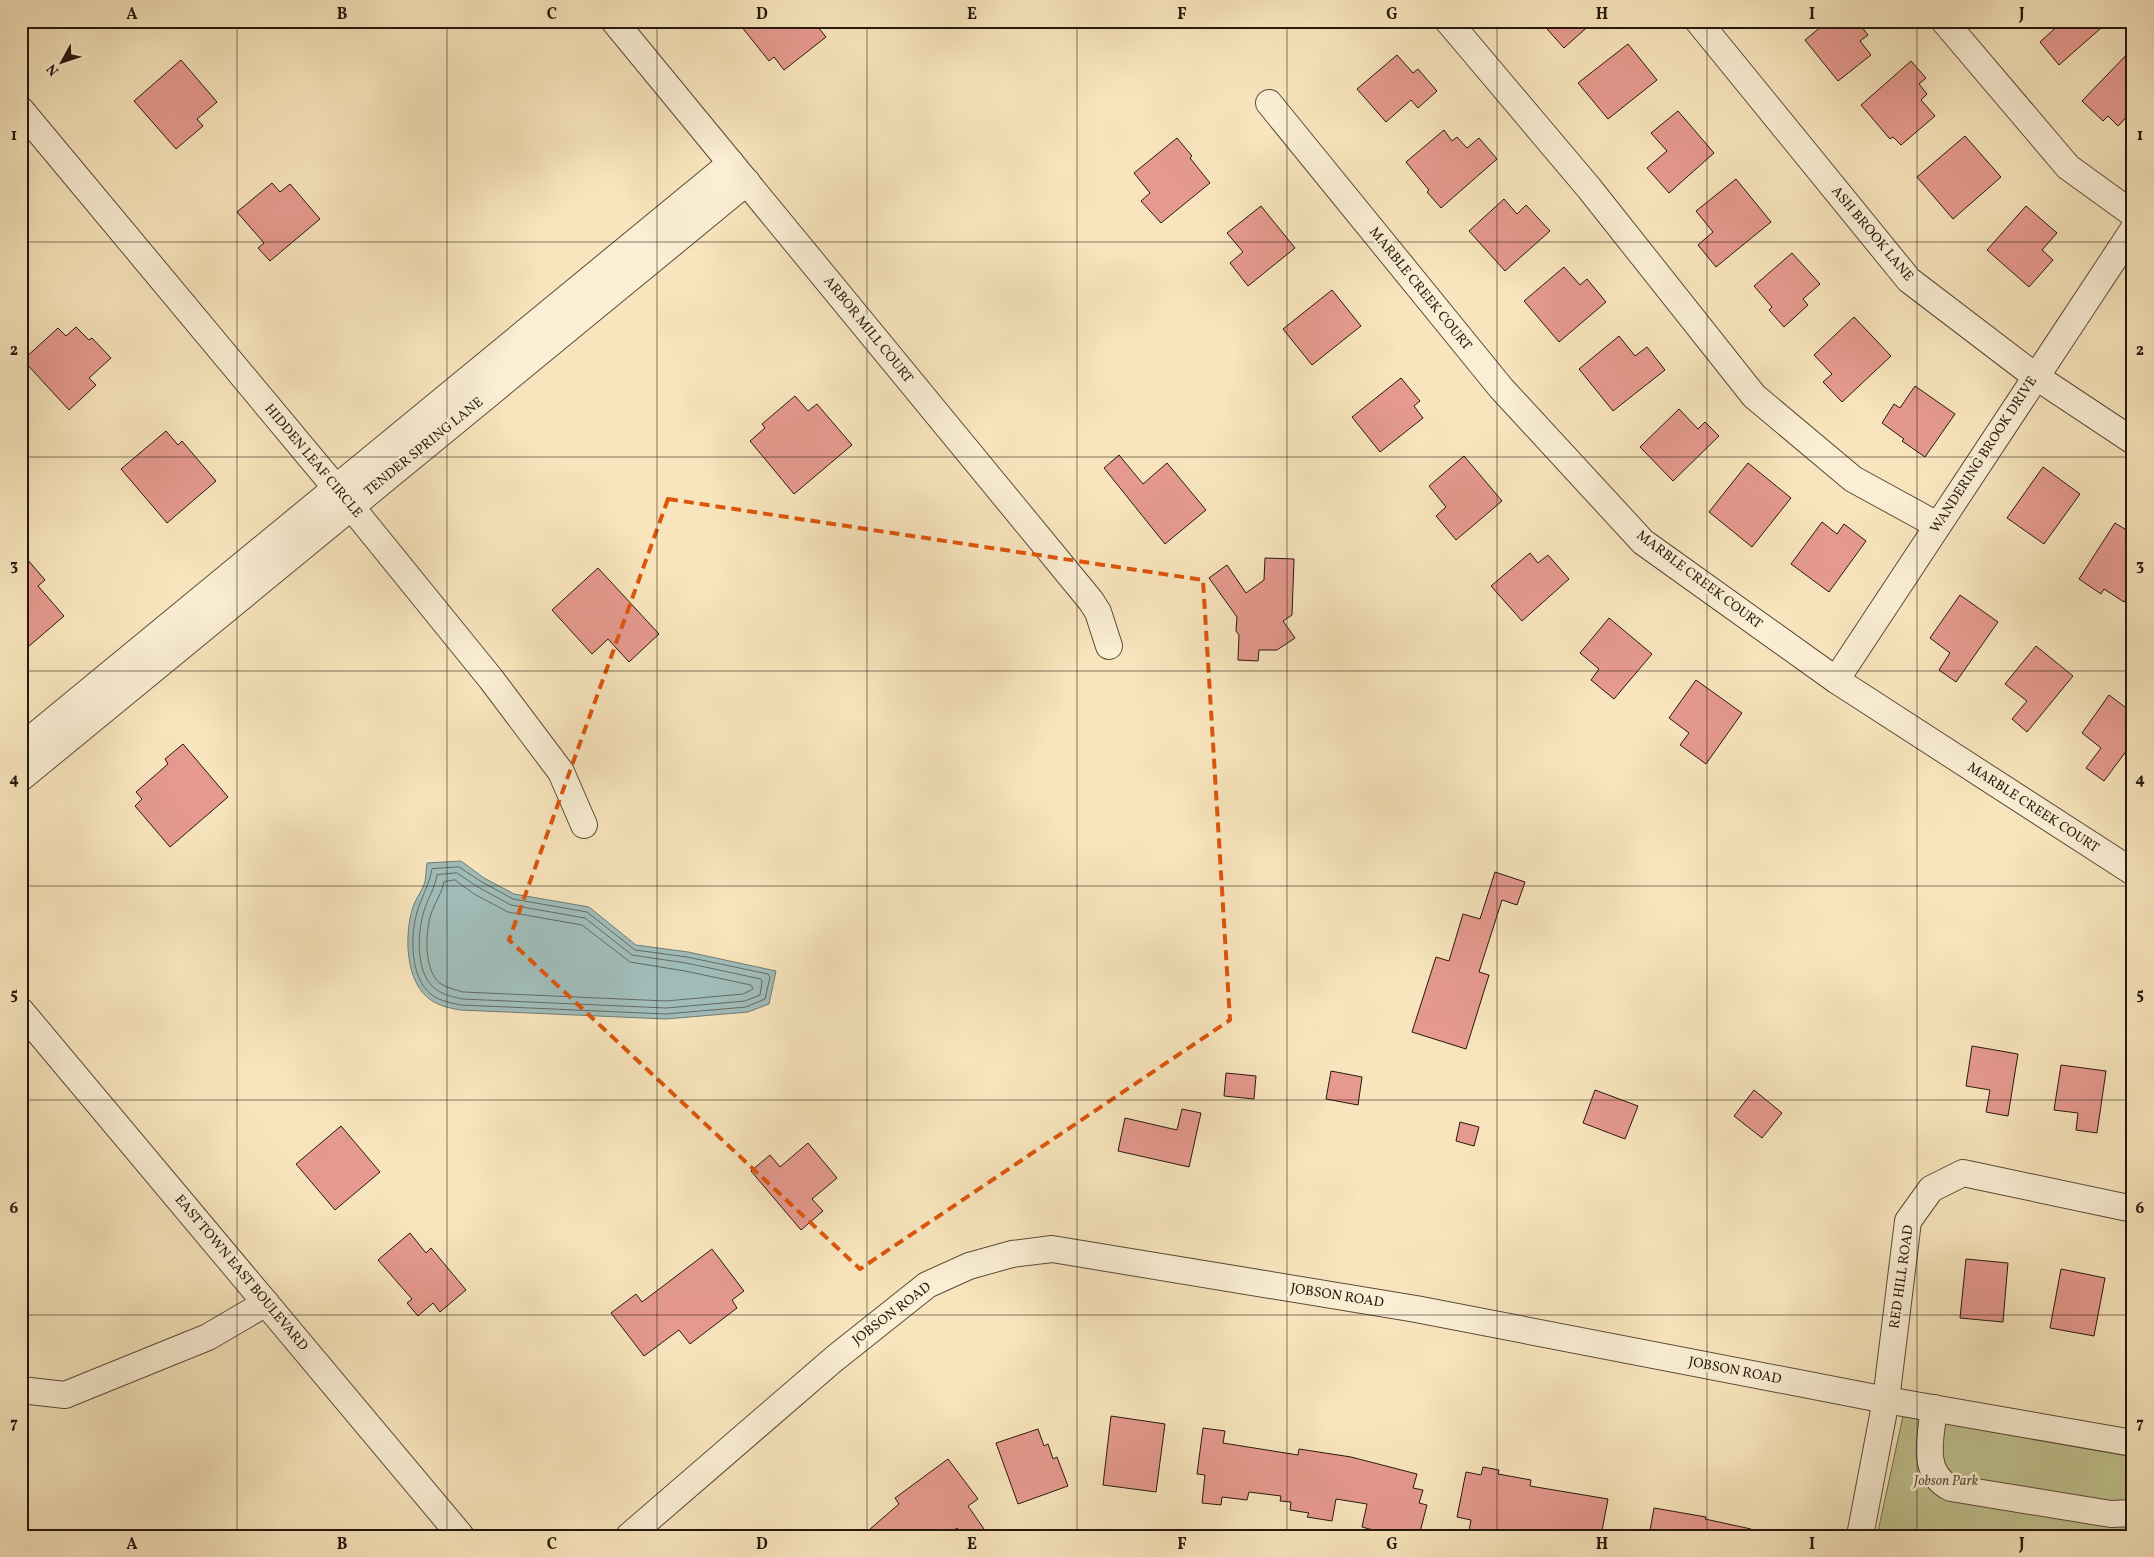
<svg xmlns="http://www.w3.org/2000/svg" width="2154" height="1557" font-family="Vollkorn,serif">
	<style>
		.green { fill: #c0c38f; stroke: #746e4e }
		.water { fill: #a0bdb9; stroke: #707b75 }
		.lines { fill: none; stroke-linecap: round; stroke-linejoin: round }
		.shore { stroke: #646a64; stroke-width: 1 }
		.building { fill: #e69a8f; stroke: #27180e }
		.minor-casing { stroke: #5b4b3a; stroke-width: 28 }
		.minor { stroke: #faeed4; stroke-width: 26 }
		.marked { fill: none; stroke: #de560c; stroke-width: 4; stroke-dasharray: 10 6; stroke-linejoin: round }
		.grid { fill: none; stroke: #27180e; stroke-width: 1; stroke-opacity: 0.55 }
		.labels { text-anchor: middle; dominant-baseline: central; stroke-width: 5; stroke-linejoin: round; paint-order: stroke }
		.street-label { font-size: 14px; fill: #27180e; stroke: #faeed4 }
		.park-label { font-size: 14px; font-style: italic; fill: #5d543b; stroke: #faeed4 }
		.neatline { fill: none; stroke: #27180e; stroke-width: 2 }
		.grid-label { font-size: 16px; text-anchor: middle; font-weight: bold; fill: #27180e }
	</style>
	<rect width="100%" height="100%" fill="#f8e5bd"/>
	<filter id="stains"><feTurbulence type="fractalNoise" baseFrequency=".004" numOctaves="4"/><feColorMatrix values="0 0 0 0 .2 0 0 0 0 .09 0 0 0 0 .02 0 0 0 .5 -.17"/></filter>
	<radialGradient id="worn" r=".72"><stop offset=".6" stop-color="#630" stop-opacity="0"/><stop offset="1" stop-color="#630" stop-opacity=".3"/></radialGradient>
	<!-- green -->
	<polygon class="green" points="1903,1416 2133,1457 2133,1536 1877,1536"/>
	<!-- water -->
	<path class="water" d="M461,861l23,17 30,16 75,13 47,38 52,7 88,19 -7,33 -21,8 -82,7 -206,-9c-10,-2 -21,-4 -29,-10 -26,-17 -27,-66 -18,-93 3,-9 9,-16 12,-25 1,-6 1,-13 2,-19z"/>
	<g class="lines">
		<!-- shore -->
		<g class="shore">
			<path d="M459,867l23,15 31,17 74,13 48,38 52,7 81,17 2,3 -5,22 -19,8 -80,7 -205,-9c-10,-2 -21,-4 -29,-10 -23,-17 -22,-62 -14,-86 5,-15 11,-24 14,-40z"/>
			<path d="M457,873l21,14 33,18 74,13 47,37 54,8 75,16 1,3 -2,13 -15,6 -79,7 -204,-9c-8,-2 -18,-4 -25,-9 -22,-14 -20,-57 -13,-79 4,-13 11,-23 13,-36z"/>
			<path d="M455,880l19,14 34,18 74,13 48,37 55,9 66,14 2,4 -10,5 -77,7 -203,-9c-7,-2 -15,-4 -22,-8 -18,-12 -16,-55 -9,-73 4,-10 10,-18 12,-29z"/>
		</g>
	</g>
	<!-- building -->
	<g class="building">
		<polygon points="737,21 813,21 826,37 784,70 774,57 769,61"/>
		<polygon points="1540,21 1594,21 1564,48"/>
		<polygon points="1828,21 1857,21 1868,35 1860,41 1871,55 1838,81 1805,40"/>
		<polygon points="2063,21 2109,21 2059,65 2040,42"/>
		<polygon points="1628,44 1657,80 1608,119 1578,83"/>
		<polygon points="2133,48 2133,110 2118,126 2108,116 2103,121 2082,101"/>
		<polygon points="1397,55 1413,73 1418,69 1437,91 1418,108 1411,100 1386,122 1357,89"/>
		<polygon points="181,60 217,102 197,119 203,126 176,149 134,101"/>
		<polygon points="1911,61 1926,78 1919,84 1927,94 1921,100 1935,116 1901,145 1893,137 1890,139 1861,105"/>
		<polygon points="1678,111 1714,153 1669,193 1647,168 1667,151 1651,133"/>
		<polygon points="1444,130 1452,141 1457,137 1467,148 1479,138 1497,159 1441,208 1427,192 1429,190 1406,162"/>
		<polygon points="1965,136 2001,177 1953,219 1917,177"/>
		<polygon points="1177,138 1192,156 1190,158 1210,183 1161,223 1141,201 1150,193 1134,173"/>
		<polygon points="1736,179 1771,222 1716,267 1698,245 1713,232 1696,211"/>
		<polygon points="272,183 280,192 290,184 320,219 270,261 258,248 264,243 237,212"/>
		<polygon points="1504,199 1517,214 1526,205 1550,231 1505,271 1469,231"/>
		<polygon points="1261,206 1295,248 1248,286 1230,263 1243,252 1227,233"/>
		<polygon points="2026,206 2057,233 2042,250 2053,260 2029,287 1987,250"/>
		<polygon points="1792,253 1820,284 1803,299 1808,305 1784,327 1769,310 1772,307 1754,286"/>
		<polygon points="1564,267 1580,285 1587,279 1606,302 1559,342 1524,301"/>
		<polygon points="1332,290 1361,326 1312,365 1283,329"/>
		<polygon points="1854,317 1891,356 1842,402 1823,382 1832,374 1814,355"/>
		<polygon points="76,327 89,340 92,338 111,358 89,378 96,385 69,410 23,360 58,328 66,336"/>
		<polygon points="1619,336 1635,356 1647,347 1665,370 1613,411 1579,369"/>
		<polygon points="1401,378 1420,401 1414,406 1423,418 1380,452 1352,417"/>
		<polygon points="1915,386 1955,414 1925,457 1902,441 1904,439 1882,423 1894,404 1900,408"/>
		<polygon points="795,396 808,411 817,404 852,445 794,494 750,441 765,428 762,424"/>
		<polygon points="1679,409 1698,429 1705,422 1719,436 1673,481 1640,447"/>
		<polygon points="166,431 178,445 182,441 216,481 167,523 121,469"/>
		<polygon points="1119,455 1143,484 1167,463 1206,510 1165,544 1104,468"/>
		<polygon points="1464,456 1502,501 1456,540 1436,516 1446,507 1429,486"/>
		<polygon points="1748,463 1791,498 1752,547 1709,512"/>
		<polygon points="2043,467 2080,494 2044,544 2007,518"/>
		<polygon points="1822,522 1837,534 1844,524 1866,541 1829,592 1791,564"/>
		<polygon points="2115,523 2128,531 2126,536 2133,540 2133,588 2124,602 2104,589 2101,594 2079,579"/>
		<polygon points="21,552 45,580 38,586 64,616 21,653"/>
		<polygon points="1530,553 1538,563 1548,555 1569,579 1522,621 1491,586"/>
		<polygon points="1265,558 1294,559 1292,615 1283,621 1295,638 1277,650 1259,650 1258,661 1238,660 1239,635 1236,631 1237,617 1209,578 1227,565 1246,593 1264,580"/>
		<polygon points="598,568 659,634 629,662 608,639 592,654 552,610"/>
		<polygon points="1960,595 1998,622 1956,682 1939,670 1950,653 1930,638"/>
		<polygon points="1609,618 1652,654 1614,699 1591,680 1599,669 1580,653"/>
		<polygon points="2036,646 2073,676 2027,732 2012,719 2027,701 2005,684"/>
		<polygon points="1696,680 1742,713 1706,764 1680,745 1689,733 1669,718"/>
		<polygon points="2109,695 2133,713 2133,742 2104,781 2086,768 2101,748 2082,733"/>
		<polygon points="183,744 228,797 170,847 135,806 142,799 136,792 168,764 165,759"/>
		<polygon points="1495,872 1525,882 1517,905 1502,900 1479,972 1489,975 1466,1049 1412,1032 1436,957 1449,961 1463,914 1480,919"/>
		<polygon points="1972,1046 2018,1054 2008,1116 1986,1112 1990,1090 1966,1086"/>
		<polygon points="2061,1065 2106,1071 2097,1133 2076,1130 2078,1113 2054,1110"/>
		<polygon points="1331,1071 1362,1077 1358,1105 1326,1099"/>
		<polygon points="1226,1073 1256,1076 1254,1099 1224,1096"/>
		<polygon points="1595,1090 1638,1106 1625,1139 1583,1123"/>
		<polygon points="1754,1090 1782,1113 1762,1138 1734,1116"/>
		<polygon points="1182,1109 1201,1113 1189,1167 1118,1151 1125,1118 1177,1130"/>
		<polygon points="1460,1122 1479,1127 1474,1146 1456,1141"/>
		<polygon points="341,1126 380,1172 335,1210 296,1164"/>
		<polygon points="808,1143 837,1178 812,1199 823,1211 801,1230 751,1171 770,1155 780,1167"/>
		<polygon points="410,1233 426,1253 431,1248 466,1290 440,1312 433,1303 418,1316 407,1303 412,1299 378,1260"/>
		<polygon points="712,1249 744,1291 732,1300 737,1308 690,1344 679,1330 644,1356 611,1313 636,1294 642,1302"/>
		<polygon points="1966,1259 2008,1263 2003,1322 1960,1318"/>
		<polygon points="2061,1269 2105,1278 2094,1336 2050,1328"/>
		<polygon points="1111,1416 1165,1424 1156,1492 1103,1485"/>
		<polygon points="1203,1428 1225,1431 1223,1443 1298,1455 1299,1449 1351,1457 1417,1474 1413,1488 1423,1490 1419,1503 1427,1505 1419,1536 1400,1531 1399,1536 1395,1536 1362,1527 1367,1504 1336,1499 1332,1521 1307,1517 1309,1513 1290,1510 1291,1502 1280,1501 1281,1496 1249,1492 1247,1500 1222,1497 1221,1505 1202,1503 1205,1475 1197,1474"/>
		<polygon points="1038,1429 1044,1446 1048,1444 1053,1459 1057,1457 1068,1486 1018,1504 996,1443"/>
		<polygon points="948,1459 978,1499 968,1506 984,1529 975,1536 963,1536 957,1528 946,1536 862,1536 899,1504 895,1498"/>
		<polygon points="1483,1467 1499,1470 1498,1474 1531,1480 1530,1486 1608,1499 1601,1536 1468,1536 1471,1520 1457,1517 1466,1472 1481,1475"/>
		<polygon points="1654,1508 1706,1517 1705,1519 1751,1529 1750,1536 1649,1536"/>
	</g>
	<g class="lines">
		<!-- minor casing -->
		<g class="minor-casing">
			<g id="minor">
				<polyline points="614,21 1091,601 1098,612 1109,646"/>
				<polyline points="1448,21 1589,188 1754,396 1853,479 1937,525"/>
				<polyline points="1698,21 1909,280 2035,376 2133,441"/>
				<polyline points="1944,21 2068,167 2133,214"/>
				<polyline points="1269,103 1501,388 1643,542 1836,680 2133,872"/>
				<polyline points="21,110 336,488 491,679 561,772 584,825"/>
				<polyline points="1836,680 2133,230"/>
				<polyline points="21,747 731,163"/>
				<polyline points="21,778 747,182"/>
				<polyline points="21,1011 461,1536"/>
				<polyline points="21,1390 65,1395 208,1337 266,1303"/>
				<path d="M1934,1408c-3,29 -14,65 17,80l160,26 22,-1"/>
				<polyline points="629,1536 834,1359 927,1285 969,1266 1012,1254 1052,1249 1416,1309 1886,1400 2133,1443"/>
				<polyline points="1860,1536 1886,1400 1908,1221 1931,1189 1963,1173 2133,1209"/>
			</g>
		</g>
		<!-- minor -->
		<use href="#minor" class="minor"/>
	</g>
	<!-- marked area -->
	<path class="marked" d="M668,499l535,81 27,440 -370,249 -351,-329z"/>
	<!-- grid -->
	<path class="grid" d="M237,21v1515M447,21v1515M657,21v1515M867,21v1515M1077,21v1515M1287,21v1515M1497,21v1515M1707,21v1515M1917,21v1515M21,242h2112M21,457h2112M21,671h2112M21,886h2112M21,1100h2112M21,1315h2112"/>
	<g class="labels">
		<!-- street labels -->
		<g class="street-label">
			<text transform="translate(1872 234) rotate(50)">ASH BROOK LANE</text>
			<text transform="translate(1420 289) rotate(51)">MARBLE CREEK COURT</text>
			<text transform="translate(868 330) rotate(51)">ARBOR MILL COURT</text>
			<text transform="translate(424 447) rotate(-39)">TENDER SPRING LANE</text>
			<text transform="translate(1984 455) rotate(-57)">WANDERING BROOK DRIVE</text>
			<text transform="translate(313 461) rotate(50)">HIDDEN LEAF CIRCLE</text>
			<text transform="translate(1699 580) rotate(37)">MARBLE CREEK COURT</text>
			<text transform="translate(2033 808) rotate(33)">MARBLE CREEK COURT</text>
			<text transform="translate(241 1273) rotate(50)">EAST TOWN EAST BOULEVARD</text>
			<text transform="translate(1902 1277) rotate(-82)">RED HILL ROAD</text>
			<text transform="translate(1337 1296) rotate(9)">JOBSON ROAD</text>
			<text transform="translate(892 1314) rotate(-37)">JOBSON ROAD</text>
			<text transform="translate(1735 1371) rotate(11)">JOBSON ROAD</text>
		</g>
		<!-- park labels -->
		<g class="park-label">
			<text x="1946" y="1481">Jobson Park</text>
		</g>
	</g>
	<!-- margin -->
	<rect width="2154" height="1557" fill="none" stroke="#f8e5bd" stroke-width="55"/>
	<!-- north arrow -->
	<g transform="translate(62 62) rotate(230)" stroke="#faeed4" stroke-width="4" paint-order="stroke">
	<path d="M0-4L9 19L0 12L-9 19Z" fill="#27180e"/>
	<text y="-8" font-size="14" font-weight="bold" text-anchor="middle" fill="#27180e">N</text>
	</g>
	<rect x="28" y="28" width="2098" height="1502" class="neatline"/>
	<g class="grid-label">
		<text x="132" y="19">A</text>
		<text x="342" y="19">B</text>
		<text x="552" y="19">C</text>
		<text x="762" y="19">D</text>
		<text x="972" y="19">E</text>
		<text x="1182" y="19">F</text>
		<text x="1392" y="19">G</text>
		<text x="1602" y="19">H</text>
		<text x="1812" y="19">I</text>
		<text x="2022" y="19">J</text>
		<text x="14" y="140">1</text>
		<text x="2140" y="140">1</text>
		<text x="14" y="355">2</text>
		<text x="2140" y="355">2</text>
		<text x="14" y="570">3</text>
		<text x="2140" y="570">3</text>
		<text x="14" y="784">4</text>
		<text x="2140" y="784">4</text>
		<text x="14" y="999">5</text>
		<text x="2140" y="999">5</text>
		<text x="14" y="1213">6</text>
		<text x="2140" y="1213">6</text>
		<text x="14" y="1428">7</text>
		<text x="2140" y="1428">7</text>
		<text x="132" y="1549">A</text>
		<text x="342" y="1549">B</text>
		<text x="552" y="1549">C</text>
		<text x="762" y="1549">D</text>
		<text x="972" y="1549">E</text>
		<text x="1182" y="1549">F</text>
		<text x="1392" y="1549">G</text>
		<text x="1602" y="1549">H</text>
		<text x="1812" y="1549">I</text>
		<text x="2022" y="1549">J</text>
	</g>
	<rect width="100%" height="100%" filter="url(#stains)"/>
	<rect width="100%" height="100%" fill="url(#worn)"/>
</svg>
